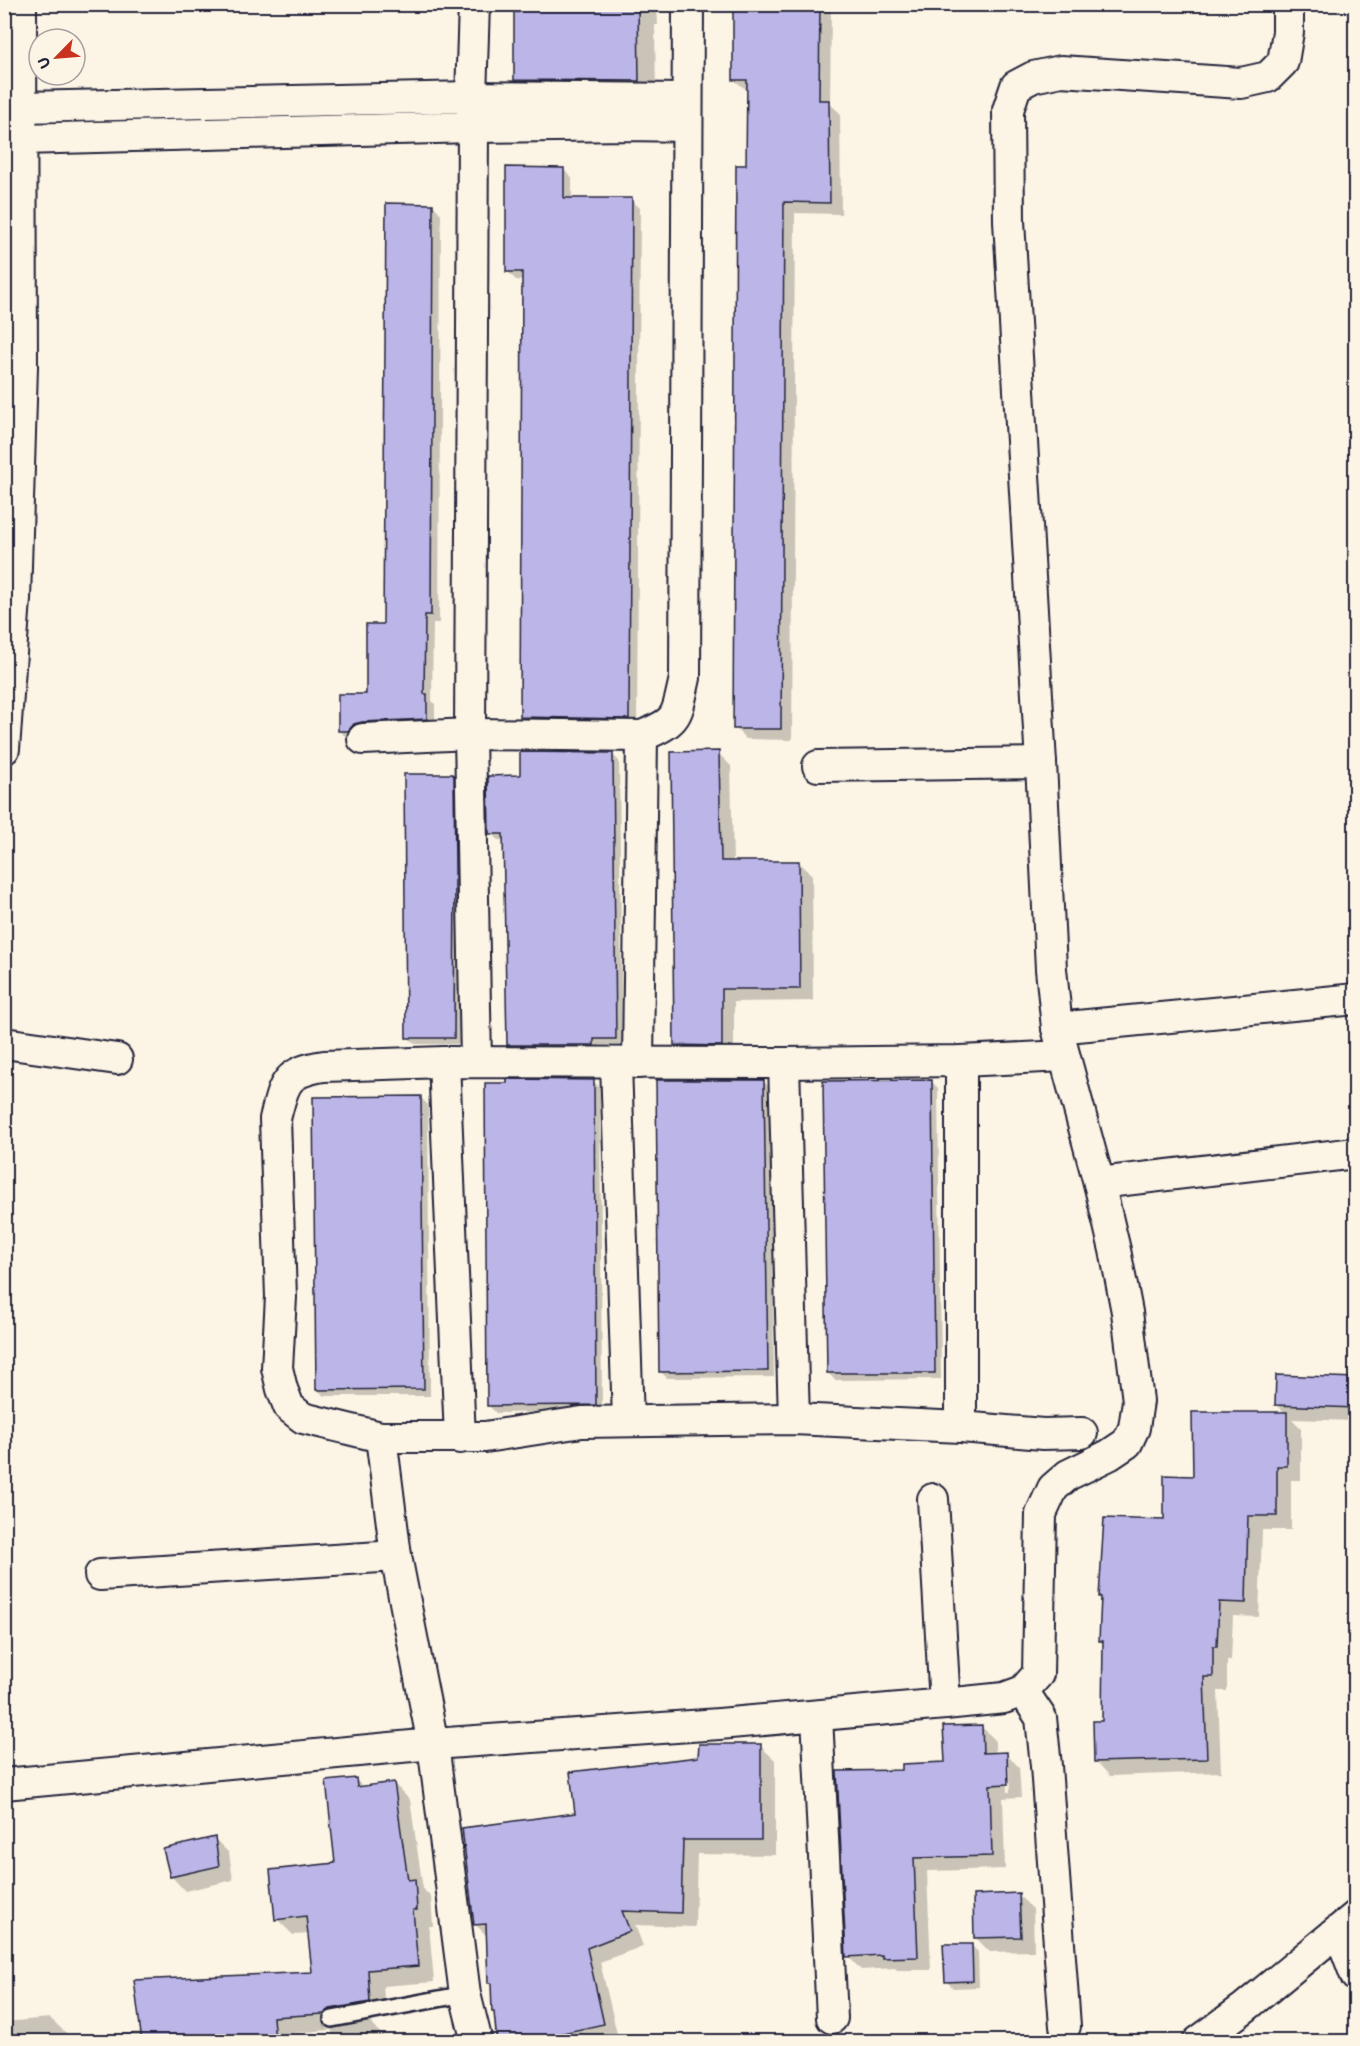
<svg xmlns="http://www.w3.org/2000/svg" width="1360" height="2046" font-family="Itim,sans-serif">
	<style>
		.shadow { fill: #0003; fill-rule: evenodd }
		.building { fill: #bcb6e8; stroke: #22223b; stroke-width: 1.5 }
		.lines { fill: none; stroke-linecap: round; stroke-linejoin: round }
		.service-casing { stroke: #22223b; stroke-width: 20 }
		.minor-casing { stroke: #22223b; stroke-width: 34 }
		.service { stroke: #fcf5e5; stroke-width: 15 }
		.minor { stroke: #fcf5e5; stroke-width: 30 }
	</style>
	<rect width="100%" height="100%" fill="#fcf5e5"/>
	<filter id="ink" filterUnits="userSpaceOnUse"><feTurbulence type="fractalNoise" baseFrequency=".0167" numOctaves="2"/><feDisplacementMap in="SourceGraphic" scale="12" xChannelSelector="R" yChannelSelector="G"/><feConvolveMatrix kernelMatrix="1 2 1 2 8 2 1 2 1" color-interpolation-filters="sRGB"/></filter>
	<g filter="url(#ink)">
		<!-- shadow -->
		<g class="shadow">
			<polygon points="518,4 657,4 658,25 655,25 656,98 533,97 516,80"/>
			<polygon points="735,4 835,4 835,9 831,8 830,104 840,113 841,214 795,213 792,740 746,739 735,728 748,91 734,80"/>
			<polygon points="563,169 572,178 572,199 631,200 640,208 637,727 531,725 522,717 524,281 516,280 508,272"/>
			<polygon points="433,205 441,214 439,623 433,623 432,701 435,704 435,727 348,739 339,730 367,695 385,625"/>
			<polygon points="718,753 731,766 733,863 799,862 812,875 813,1001 734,1002 734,1058 689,1058 676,1045"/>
			<polygon points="612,754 619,761 622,1045 600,1045 600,1052 516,1051 509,1044 505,840 498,840 491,833 521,777"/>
			<polygon points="451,776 460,784 462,877 460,1044 415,1044 408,1037"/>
			<polygon points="593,1081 600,1088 602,1411 496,1413 489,1406"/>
			<polygon points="931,1081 938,1088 941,1379 835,1380 828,1373"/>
			<polygon points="764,1082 771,1089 774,1377 667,1378 660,1371"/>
			<polygon points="421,1098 428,1105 430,1396 324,1396 317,1389"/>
			<polygon points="1356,1379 1356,1421 1292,1419 1301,1428 1301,1480 1291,1480 1291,1530 1262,1530 1259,1617 1233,1616 1231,1660 1227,1660 1227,1691 1218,1691 1221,1772 1110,1776 1096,1761 1103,1722 1105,1645 1100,1641 1102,1599 1100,1597 1165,1521 1194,1477 1285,1413 1277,1405"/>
			<polygon points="1356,1599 1356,1664 1351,1660"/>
			<path d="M981,1726l14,14v14h11l13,13 2,30 -18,1 2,71 -78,2 4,99h-34l-2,-2 -34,2 -13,-14 56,-184 42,-8zM1006,1766h3l1,26h-3z"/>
			<polygon points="760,1746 775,1760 775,1855 697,1854 695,1927 635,1925 643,1946 600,1962 618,2038 603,2042 495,2042 493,1986 489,1982 488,1937 475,1924 576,1814 700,1758"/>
			<polygon points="355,1779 364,1788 394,1784 410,1800 423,1889 431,1897 433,1926 429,1926 434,1982 383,1986 386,2018 369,2021 385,2038 385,2042 332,2042 332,2030 289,2033 289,2042 4,2042 4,2022 50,2018 67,2034 67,2038 143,2032 314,1974 310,1934 293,1935 277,1919 337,1864"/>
			<polygon points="215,1839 229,1853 233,1880 185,1891 171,1876"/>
			<polygon points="1018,1895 1033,1909 1034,1951 990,1952 976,1938"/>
			<polygon points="971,1945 978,1952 979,1987 953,1988 946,1981"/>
		</g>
		<!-- building -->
		<g class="building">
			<polygon points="518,4 638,4 639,81 514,80 514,12 518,12"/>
			<polygon points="733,4 820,4 819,100 829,100 830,203 784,202 781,729 733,729 736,165 746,165 747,80 733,80"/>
			<polygon points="506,167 564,168 564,198 632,198 629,719 520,717 522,272 506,272"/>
			<polygon points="386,203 433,204 431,615 425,615 424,694 427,694 427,719 362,722 354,724 348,731 338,731 338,694 366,694 366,624 383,624"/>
			<polygon points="719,751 721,861 799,861 800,989 722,989 722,1046 674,1045 671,752"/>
			<polygon points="520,752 613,753 616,1039 594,1039 594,1045 507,1045 503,834 489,834 488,776 520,775"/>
			<polygon points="404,774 452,774 454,776 455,869 454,1038 406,1038"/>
			<polygon points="507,1079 594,1080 596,1405 487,1406 485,1083 507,1083"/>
			<polygon points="656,1080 764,1080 768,1371 659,1372"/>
			<polygon points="932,1080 935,1373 827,1373 823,1081"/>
			<polygon points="421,1096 424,1389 316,1390 313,1097"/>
			<polygon points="1276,1375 1356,1378 1356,1408 1275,1405"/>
			<polygon points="1192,1412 1287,1412 1287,1466 1277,1466 1277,1516 1248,1516 1246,1603 1219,1602 1217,1646 1213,1646 1213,1677 1204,1677 1207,1759 1094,1762 1093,1721 1102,1721 1103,1641 1099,1641 1101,1597 1099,1597 1104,1518 1164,1520 1164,1475 1193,1476"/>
			<polygon points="982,1725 983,1753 1007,1752 1008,1784 990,1785 992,1856 914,1858 918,1957 882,1958 882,1955 846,1957 837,1771 902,1770 902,1764 945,1762 943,1726"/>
			<polygon points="699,1744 761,1744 761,1840 683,1840 681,1913 622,1911 630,1931 587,1948 604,2024 549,2036 549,2039 497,2042 494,2012 492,2012 491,1983 488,1983 486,1924 474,1925 462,1828 575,1813 570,1772 698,1757"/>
			<polygon points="356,1778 357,1787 394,1782 408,1880 415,1879 417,1910 413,1910 418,1966 368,1970 370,2002 330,2009 324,2014 273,2017 275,2042 142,2042 134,1980 312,1972 306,1916 275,1920 270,1870 335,1863 326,1781"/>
			<polygon points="215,1837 219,1866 170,1877 163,1849"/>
			<polygon points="1019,1893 1021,1937 974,1938 973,1895"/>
			<polygon points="943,1944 972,1944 973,1981 945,1982"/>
		</g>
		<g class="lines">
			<!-- service casing -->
			<g class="service-casing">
				<polyline id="service" points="332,2019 465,1994"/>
			</g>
			<!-- minor casing -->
			<g class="minor-casing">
				<g id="minor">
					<polyline points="474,4 471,97 473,127 470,734 476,1062"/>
					<polyline points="22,107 471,97 687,99"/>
					<polyline points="22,139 473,127 627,125 687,126"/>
					<path d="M363,739l107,-5 172,2c38,-16 34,-19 43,-58l3,-674"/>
					<polyline points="4,749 15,599 22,367 21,4"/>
					<polyline points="818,766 1041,763"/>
					<polyline points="1057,1028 1356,999"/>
					<polyline points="4,1043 117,1059"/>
					<path d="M1064,1056l-103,5 -177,2 -340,-1 -120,4c-39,6 -40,17 -49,53l6,178 -4,71 5,21 7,18 14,11 78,19h104l97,-15 212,-3 167,8 82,7 39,-1"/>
					<polyline points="961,1061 961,1427"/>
					<polyline points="444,1062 460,1438"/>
					<polyline points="638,1063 642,736"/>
					<polyline points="784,1063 794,1419"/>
					<polyline points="616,1064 628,1421"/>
					<polyline points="1099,1183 1356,1153"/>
					<polyline points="381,1437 396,1556 433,1744 465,1994 477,2042"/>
					<polyline points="933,1499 945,1704"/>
					<polyline points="100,1575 396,1556"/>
					<polyline points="1023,1691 1041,1718 1046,1766 1065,2026"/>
					<polyline points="817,1716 832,2018"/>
					<polyline points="4,1784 433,1744 719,1724 945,1704 1004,1698 1023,1691 1038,1674 1041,1514 1053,1488 1068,1475 1109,1455 1127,1443 1134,1428 1138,1401 1127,1312 1115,1250 1099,1183 1057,1028 1051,969 1041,763 1009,221 1008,110 1016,86 1033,77 1061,71 1241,83 1268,77 1283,62 1288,32 1288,4"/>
					<polyline points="1339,1931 1356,1976"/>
					<polyline points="1198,2042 1244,2008 1356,1916"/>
				</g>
			</g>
			<!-- service -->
			<use href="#service" class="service"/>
			<!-- minor -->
			<use href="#minor" class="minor"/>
		</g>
	</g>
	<!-- margin -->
	<rect width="1360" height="2046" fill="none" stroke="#fcf5e5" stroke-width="24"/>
	<rect x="12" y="12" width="1336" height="2022" fill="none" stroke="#22223b" stroke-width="2" filter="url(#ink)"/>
	<!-- north arrow -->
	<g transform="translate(57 57) rotate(245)"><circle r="28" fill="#fcf5e5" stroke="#a5a1a1" stroke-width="1.5"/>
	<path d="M0-4.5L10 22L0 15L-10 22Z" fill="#c8321e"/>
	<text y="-9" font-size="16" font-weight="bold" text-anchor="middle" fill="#22223b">U</text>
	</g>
</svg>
